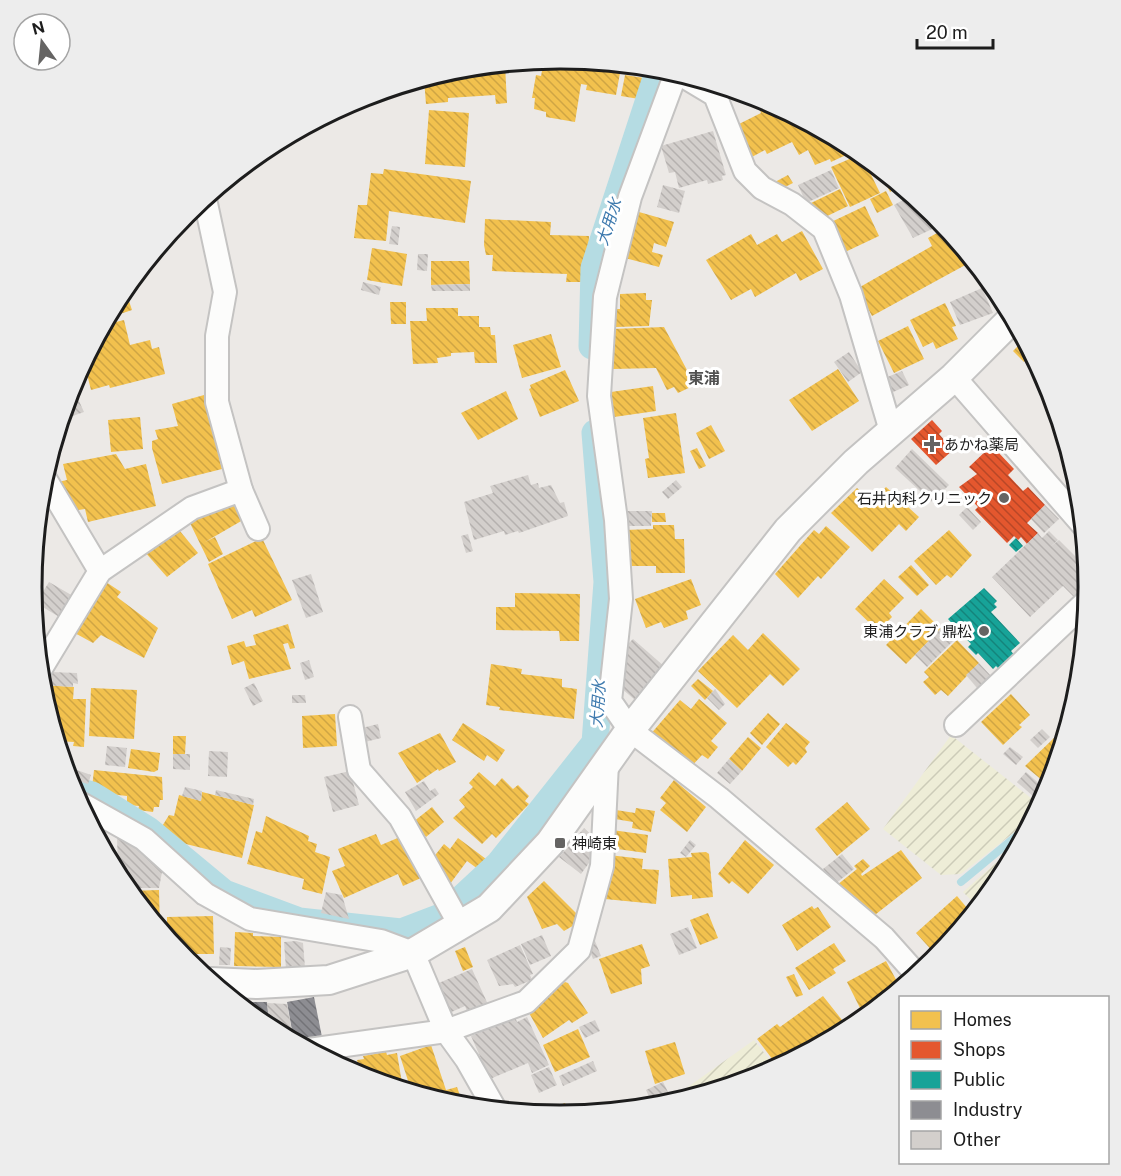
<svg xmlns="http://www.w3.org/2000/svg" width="1121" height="1176" font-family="'Public Sans','Noto Sans JP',sans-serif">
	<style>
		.farmland { fill: url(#farmland-furrows) }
		.homes { fill: url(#homes-back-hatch) }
		.shops { fill: url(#shops-back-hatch) }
		.public { fill: url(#public-back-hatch) }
		.industry { fill: url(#industry-back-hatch) }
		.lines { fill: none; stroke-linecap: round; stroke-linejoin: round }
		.stream { stroke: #b5dce3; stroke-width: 8 }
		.canal { stroke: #b5dce3; stroke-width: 27 }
		.building { fill: url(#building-back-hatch) }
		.minor-casing { stroke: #c4c3c2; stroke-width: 26 }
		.tertiary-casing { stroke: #c4c3c2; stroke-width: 32 }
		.minor { stroke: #fcfcfb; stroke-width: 22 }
		.tertiary { stroke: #fcfcfb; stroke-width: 28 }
		.poi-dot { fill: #656463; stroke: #fff; stroke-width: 2 }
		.labels { text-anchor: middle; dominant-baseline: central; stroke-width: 6; stroke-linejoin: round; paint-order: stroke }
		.poi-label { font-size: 15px; fill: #1d1d1d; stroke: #fff; text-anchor: start }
		.water-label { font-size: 16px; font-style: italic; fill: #3e7aae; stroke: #fff }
		.neighbourhood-label { font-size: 16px; font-weight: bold; fill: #505050; stroke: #fff }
		.rim { fill: none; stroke: #1d1d1d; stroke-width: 3 }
	</style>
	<defs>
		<pattern id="farmland-furrows" width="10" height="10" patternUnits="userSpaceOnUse" patternTransform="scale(1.5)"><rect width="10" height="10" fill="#eeedd7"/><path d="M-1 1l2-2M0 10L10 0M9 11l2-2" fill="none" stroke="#cccbb8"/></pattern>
		<pattern id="homes-back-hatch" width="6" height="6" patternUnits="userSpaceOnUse" patternTransform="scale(1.5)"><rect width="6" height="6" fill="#f2c14e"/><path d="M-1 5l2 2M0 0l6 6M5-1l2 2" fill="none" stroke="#cfa544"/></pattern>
		<pattern id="shops-back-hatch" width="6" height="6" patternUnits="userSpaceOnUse" patternTransform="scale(1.5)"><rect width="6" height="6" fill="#e4572e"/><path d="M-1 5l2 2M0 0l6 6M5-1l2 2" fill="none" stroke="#b84727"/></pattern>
		<pattern id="public-back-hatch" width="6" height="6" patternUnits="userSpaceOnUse" patternTransform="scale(1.5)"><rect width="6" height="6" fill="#17a398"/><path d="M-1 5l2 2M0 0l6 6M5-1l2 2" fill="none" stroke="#14847b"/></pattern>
		<pattern id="industry-back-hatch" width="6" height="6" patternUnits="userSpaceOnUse" patternTransform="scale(1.5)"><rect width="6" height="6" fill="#8d8d92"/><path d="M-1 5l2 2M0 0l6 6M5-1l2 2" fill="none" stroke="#737377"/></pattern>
		<pattern id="building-back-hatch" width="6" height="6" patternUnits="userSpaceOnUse" patternTransform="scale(1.5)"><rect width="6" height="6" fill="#d3cfcc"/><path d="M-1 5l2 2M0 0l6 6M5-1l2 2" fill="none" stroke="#b5b1af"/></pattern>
	</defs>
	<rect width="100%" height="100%" fill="#ece9e6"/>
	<!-- farmland -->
	<g class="farmland">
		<polygon points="951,735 1041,806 1035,816 961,874 941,875 883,829"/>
		<polygon points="1025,837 1000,882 979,908 963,892"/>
		<polygon points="754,1040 777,1069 763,1077 674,1104 671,1099"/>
	</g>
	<!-- homes -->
	<g class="homes">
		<polygon points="561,59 603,65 602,71 620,73 616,95 586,90 587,85 581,84 575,122 546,117 546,112 534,109 535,98 532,98 536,75 541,76 544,61"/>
		<polygon points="505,65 507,103 496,104 495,95 448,98 448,102 426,104 424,79 458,69"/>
		<polygon points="625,75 644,78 639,99 621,96"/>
		<polygon points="769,103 855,148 857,150 831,162 830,159 815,165 808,150 799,155 792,142 767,154 765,150 750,158 735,126 761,113 759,108"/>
		<polygon points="429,110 469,113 465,167 425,164"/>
		<polygon points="861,154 880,193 850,207 831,167"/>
		<polygon points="878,167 880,169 901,186 890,192"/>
		<polygon points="384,169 471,181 465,223 389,211 386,241 354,238 358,205 367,205 371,173 383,174"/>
		<polygon points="788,175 793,183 779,190 775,182"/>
		<polygon points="840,189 848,206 819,220 811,203"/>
		<polygon points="886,191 893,205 877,213 870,199"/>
		<polygon points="865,206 879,236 843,253 829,223"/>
		<polygon points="639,212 674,222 666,247 654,243 652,252 663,255 659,267 625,258"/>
		<polygon points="485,219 551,222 550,235 589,236 587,282 566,282 567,274 492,271 493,255 486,255 484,245"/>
		<polygon points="946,228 969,255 965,257 969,263 872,316 863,299 865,298 860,287 932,246 928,238"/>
		<polygon points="802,231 823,269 800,281 796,273 755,297 751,289 731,300 706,260 751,234 757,245 777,234 782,242"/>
		<polygon points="372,248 407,254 402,286 367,280"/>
		<polygon points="431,261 469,261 470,284 431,285"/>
		<polygon points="125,289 132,310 108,318 121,294"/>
		<polygon points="646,293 646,300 652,300 649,326 616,327 615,309 620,309 620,294"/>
		<polygon points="390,302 406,302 406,324 391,324"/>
		<polygon points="945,303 956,326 952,327 958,339 936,349 933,342 923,347 910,320"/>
		<polygon points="426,308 458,308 458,316 479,316 479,327 490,327 491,335 495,335 497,363 475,363 474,352 451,353 451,356 437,358 438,363 413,364 410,321 427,321"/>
		<polygon points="124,320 130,345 150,340 152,349 159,347 165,374 110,388 109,385 91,390 84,362 104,325"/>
		<polygon points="908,326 924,359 894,373 878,341"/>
		<polygon points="664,327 695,385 678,393 674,387 667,390 656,368 613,369 612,329"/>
		<polygon points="551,334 561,367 522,378 513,345"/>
		<polygon points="1019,345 1030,356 1024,362 1013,351"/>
		<polygon points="1033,359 1042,372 1038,376 1027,364"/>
		<polygon points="838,369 859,401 812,431 789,400"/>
		<polygon points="565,370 579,401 540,417 529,389 531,388 530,385"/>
		<polygon points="653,386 656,411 614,417 611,392"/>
		<polygon points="506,391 518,419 478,440 461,413"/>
		<polygon points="204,395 222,458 219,458 222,469 162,484 152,448 152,441 158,439 155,430 178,426 172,404"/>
		<polygon points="676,413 685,473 648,478 645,459 649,458 643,418"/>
		<polygon points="140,417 143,449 111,452 108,420"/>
		<polygon points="711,425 725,451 709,459 696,433"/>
		<polygon points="697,448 706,466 699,469 690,451"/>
		<polygon points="116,454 125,469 146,464 156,506 88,522 85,509 72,511 58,482 67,480 63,464"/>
		<polygon points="886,487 919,517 906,531 899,524 872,552 831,513 857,488 866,496 869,493 875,498"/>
		<polygon points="231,497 243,520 205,542 215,537 223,554 209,562 189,521"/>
		<polygon points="652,513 665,513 666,522 652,522"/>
		<polygon points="175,525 198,553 167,577 144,551"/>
		<polygon points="653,525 674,525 675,539 684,539 685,573 656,573 656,566 625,566 624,530 653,529"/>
		<polygon points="826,526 850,547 821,579 818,576 798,598 775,574 814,530 819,534"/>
		<polygon points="949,530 972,555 951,578 947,575 936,585 914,561"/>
		<polygon points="262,538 292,600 255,617 252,610 232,619 208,564"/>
		<polygon points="911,565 929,585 917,596 898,577"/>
		<polygon points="100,578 121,592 117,597 158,628 144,658 101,635 93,643 73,632"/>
		<polygon points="691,579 701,605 686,611 688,619 664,628 661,622 646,628 635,599"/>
		<polygon points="884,579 904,598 889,613 892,617 878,631 855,609"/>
		<polygon points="515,593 580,594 579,641 560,641 559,631 496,630 496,607 515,607"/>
		<polygon points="921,609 941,629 906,664 886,645"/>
		<polygon points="288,624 295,648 290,649 288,643 283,644 291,669 249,679 244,661 232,665 227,646 244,641 246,647 256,645 253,635"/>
		<polygon points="763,633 800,669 783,686 770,674 737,708 698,671 733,635 748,650"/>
		<polygon points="957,640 979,663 948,696 941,690 935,695 923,682 929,677 924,672"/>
		<polygon points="491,664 522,669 521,674 562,679 562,687 577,689 574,719 499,710 500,707 486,705"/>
		<polygon points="698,679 713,691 705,700 691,686"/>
		<polygon points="43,685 74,687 73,699 86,699 84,747 73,746 74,742 57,741 42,693"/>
		<polygon points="91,688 137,690 134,739 89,736"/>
		<polygon points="1011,694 1030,715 1019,725 1022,727 1003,745 981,722"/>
		<polygon points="699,699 727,723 711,741 718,747 708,759 702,755 689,769 649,736 680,700 691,709"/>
		<polygon points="768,713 780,724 762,745 750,733"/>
		<polygon points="335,714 337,746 303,748 302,716"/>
		<polygon points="463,723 505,750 497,762 487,755 484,761 452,740"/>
		<polygon points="786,723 810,742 805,748 807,752 796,765 793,762 788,767 766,747"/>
		<polygon points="440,733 456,762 439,771 438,769 417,783 398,753"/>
		<polygon points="173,736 186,736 185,754 173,754"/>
		<polygon points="748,737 761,748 742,771 729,759"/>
		<polygon points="1055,737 1063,745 1049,786 1025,766"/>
		<polygon points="131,749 160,753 158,770 154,772 128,768"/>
		<polygon points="94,770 162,777 163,800 160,800 159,807 154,807 153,812 138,810 139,806 127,805 127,796 101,793 101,789 92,788"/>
		<polygon points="479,772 495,786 502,778 513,789 518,785 529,796 525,801 529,804 496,838 492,834 482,844 453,818 465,807 459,800 473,787 469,783"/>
		<polygon points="674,780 706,807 687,832 660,810 666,803 660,798"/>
		<polygon points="202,792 254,805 242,858 174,841 161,828 169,815 174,816 179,795 201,801"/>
		<polygon points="847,802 870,829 837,856 815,829"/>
		<polygon points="432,807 444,822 426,837 413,822"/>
		<polygon points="636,808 655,811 651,832 632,828 633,822 615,819 616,810 635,813"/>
		<polygon points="266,816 309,836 308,841 317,844 315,852 330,857 322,894 302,889 304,879 247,864 256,831 262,833"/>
		<polygon points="612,830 648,835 646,853 610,848"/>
		<polygon points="376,834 381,845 400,837 421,878 403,886 398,874 344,898 332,871 345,866 338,849"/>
		<polygon points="458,838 486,859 478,869 467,861 450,884 428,864 444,844 450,849"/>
		<polygon points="745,840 774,865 748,894 732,881 729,884 718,874"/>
		<polygon points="901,850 922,878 871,918 837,885 857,869 854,866 863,859 870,866 861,874 862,876"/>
		<polygon points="706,852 709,854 713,897 692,899 692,895 671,897 668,859 692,857 691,853"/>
		<polygon points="609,855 643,859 642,869 659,870 656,904 605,899"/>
		<polygon points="544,881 579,916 576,924 564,931 557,924 542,929 527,897"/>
		<polygon points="159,890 160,930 128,891"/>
		<polygon points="957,896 973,915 936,955 916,933"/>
		<polygon points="812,906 814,909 818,907 831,927 797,951 782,925"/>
		<polygon points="708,913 718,938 700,945 690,920"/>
		<polygon points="213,916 214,954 182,954 183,950 177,950 167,938 167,917"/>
		<polygon points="235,932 253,933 253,936 281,937 281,967 234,966"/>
		<polygon points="834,943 846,961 833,969 836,973 809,990 795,968"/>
		<polygon points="642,944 650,966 641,969 642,984 611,994 599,959"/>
		<polygon points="465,947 473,967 463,971 455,951"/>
		<polygon points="886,961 900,987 893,991 895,995 886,1002 863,1014 847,982"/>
		<polygon points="794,974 803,995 796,997 786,977"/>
		<polygon points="565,982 568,983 588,1013 572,1023 569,1020 543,1038 528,1011"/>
		<polygon points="823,996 846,1025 821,1046 779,1068 757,1039 777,1024 780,1027"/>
		<polygon points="578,1029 590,1057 555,1072 543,1045"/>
		<polygon points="675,1042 685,1074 655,1084 645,1051"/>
		<polygon points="431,1045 446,1090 457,1087 464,1107 412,1093 400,1056"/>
		<polygon points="386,1052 387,1055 397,1053 403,1089 360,1077 357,1060 364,1059 363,1056"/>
		<polygon points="565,1103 571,1116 554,1116 550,1109"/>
	</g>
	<!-- shops -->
	<g class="shops">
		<polygon points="932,420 942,431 939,434 953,450 936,465 911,439"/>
		<polygon points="990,447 995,452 997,451 1014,469 1008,475 1023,491 1028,487 1045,505 1027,523 1038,533 1027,544 1021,537 1018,540 1014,536 1007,543 975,510 978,507 959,487 977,474 969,467"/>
	</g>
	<!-- public -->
	<g class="public">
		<polygon points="1016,538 1023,546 1016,552 1009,545"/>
		<polygon points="984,588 997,601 994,604 997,607 991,612 1020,643 1011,651 1015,656 1000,670 996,666 993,669 978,653 976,655 968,647 971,644 948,619"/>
	</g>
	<!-- industry -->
	<g class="industry">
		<polygon points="314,997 322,1037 294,1042 287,1002"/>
		<polygon points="238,1002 267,1002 270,1030 238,1005"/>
	</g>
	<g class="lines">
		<!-- stream -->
		<polyline class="stream" points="961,882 1031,824"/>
		<!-- canal -->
		<g class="canal">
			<polyline points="592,346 594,268 659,69"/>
			<polyline points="71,789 92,795 148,830 224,893 299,921 401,932 443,916 499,864 595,743 607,582 595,433"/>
		</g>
	</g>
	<!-- building -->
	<g class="building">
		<polygon points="713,131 726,175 722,176 723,180 708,184 707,180 679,188 675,172 669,173 661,146"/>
		<polygon points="831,170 839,188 806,203 798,185"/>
		<polygon points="663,185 685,191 679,213 657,207"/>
		<polygon points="912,195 935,214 943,224 913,238 894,205"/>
		<polygon points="392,226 400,227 398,245 389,244"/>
		<polygon points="418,254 428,254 427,271 417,270"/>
		<polygon points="363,282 381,287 379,295 361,290"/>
		<polygon points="470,284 470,291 432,291 431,285"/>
		<polygon points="982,288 993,313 960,325 950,302"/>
		<polygon points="849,352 862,372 848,382 834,362"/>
		<polygon points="902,371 909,385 891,393 885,378"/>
		<polygon points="74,382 77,389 74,390 84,412 61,420"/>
		<polygon points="912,449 949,485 932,502 895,468"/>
		<polygon points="528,475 531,485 538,483 539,488 551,485 560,503 564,502 568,516 519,533 518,531 505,535 504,531 474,540 464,502 493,493 490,486"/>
		<polygon points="676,480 682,487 668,499 662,492"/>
		<polygon points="1045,505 1059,519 1044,533 1031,519"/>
		<polygon points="967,507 981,522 973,530 959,515"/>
		<polygon points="620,511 652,511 651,526 620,526"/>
		<polygon points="1049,531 1058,540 1050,547 1059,540 1088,569 1089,585 1075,598 1063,586 1030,617 992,577 1038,533 1042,538"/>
		<polygon points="468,534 473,551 466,553 461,536"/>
		<polygon points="311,574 323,612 306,618 292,580"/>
		<polygon points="49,582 73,596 61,618 36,603"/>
		<polygon points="941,628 953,641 927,667 915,655"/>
		<polygon points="633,639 665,667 635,700 621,688 625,647"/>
		<polygon points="309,660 314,677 305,680 300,663"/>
		<polygon points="979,663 991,676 978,689 966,675"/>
		<polygon points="50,672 77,673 78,684 73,683 73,687 44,685"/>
		<polygon points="254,683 263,701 253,706 244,688"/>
		<polygon points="715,689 725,704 719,710 707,698"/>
		<polygon points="292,695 305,695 306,703 292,703"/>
		<polygon points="378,724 381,738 365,742 362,728"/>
		<polygon points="1042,729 1050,737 1038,748 1030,740"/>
		<polygon points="107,746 127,748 125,767 105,765"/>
		<polygon points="1010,747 1023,757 1016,765 1003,754"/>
		<polygon points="209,751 228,752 227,777 208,776"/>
		<polygon points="173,754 190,754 190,770 173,769"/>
		<polygon points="729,759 742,771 730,784 717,773"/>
		<polygon points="71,768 91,775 88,784 68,778"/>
		<polygon points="350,771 359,805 333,812 324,777"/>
		<polygon points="1026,772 1043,787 1034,797 1017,782"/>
		<polygon points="424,781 430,791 435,788 439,794 416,811 405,792"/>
		<polygon points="185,787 202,791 201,801 182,796"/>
		<polygon points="216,790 254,799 253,805 215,795"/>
		<polygon points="584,828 592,836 586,843 578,835"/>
		<polygon points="117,834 121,834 162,872 159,888 126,888 125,880 118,877"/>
		<polygon points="576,839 591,850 589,863 581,874 559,857"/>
		<polygon points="690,840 696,845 686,857 680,853"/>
		<polygon points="842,854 854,869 835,884 823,869"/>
		<polygon points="326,892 342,895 349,919 321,913"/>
		<polygon points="688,927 697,948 679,955 670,934"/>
		<polygon points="542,935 551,956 530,965 521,944"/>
		<polygon points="296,941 303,943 305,968 286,969 284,942"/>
		<polygon points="595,941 601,956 593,959 587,944"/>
		<polygon points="520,945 533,974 530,975 532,980 515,987 513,984 499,986 487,960"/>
		<polygon points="220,947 231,948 230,965 219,965"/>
		<polygon points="472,969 490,1009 469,1016 465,1006 447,1014 434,985"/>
		<polygon points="267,1003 287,1004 294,1043 270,1030"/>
		<polygon points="515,1017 517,1022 527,1017 549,1065 532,1073 528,1063 490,1079 471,1036"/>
		<polygon points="595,1020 600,1031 585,1038 579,1027"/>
		<polygon points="593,1061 597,1071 563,1086 559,1076"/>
		<polygon points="549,1067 557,1085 539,1093 531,1075"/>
		<polygon points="663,1082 668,1092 650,1099 646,1090"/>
	</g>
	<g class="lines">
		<!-- minor casing -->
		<g class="minor-casing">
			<g id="minor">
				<polyline points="676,73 630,197 605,297 599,396 616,520 621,599 610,701 630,730 719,798 884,938 918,976"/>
				<polyline points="680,74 715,95 745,171 762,188 792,204 824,229 851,295 891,431"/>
				<polyline points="954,377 1083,525"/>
				<polyline points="44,477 100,571"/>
				<polyline points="241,490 258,529"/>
				<polyline points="40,670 100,571 192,508 241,490 217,402 217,336 225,292 205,199"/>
				<polyline points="350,717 359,770 400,817 460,925"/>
				<polyline points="956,725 1088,600"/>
				<polyline points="78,802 144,839 205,894 250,919 381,941 413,953 446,1031 467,1060 496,1111"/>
				<polyline points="309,1050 446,1031 526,1002 579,950 602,866 607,763"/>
			</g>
		</g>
		<!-- tertiary casing -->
		<g class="tertiary-casing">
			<polyline id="tertiary" points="211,982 257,984 329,980 413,953 489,908 550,843 630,730 788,530 856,462 954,377 1013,318"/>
		</g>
		<!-- minor -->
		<use href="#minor" class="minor"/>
		<!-- tertiary -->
		<use href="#tertiary" class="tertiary"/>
	</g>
	<!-- markers -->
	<g class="poi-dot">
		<path d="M929 435h6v6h6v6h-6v6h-6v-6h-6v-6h6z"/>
		<circle cx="1004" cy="498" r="6"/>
		<circle cx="984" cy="631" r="6"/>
		<rect x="554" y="837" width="12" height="12" rx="3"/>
	</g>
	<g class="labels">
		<!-- poi labels -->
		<g class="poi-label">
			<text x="944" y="444">あかね薬局</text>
			<text x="992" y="498" text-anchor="end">石井内科クリニック</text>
			<text x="972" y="631" text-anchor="end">東浦クラブ 鼎松</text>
			<text x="572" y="843">神崎東</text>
		</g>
		<!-- water labels -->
		<g class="water-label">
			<text transform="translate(609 222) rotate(-72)">大用水</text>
			<text transform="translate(598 704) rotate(-86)">大用水</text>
		</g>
		<!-- neighbourhood labels -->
		<g class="neighbourhood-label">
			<text x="704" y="378">東浦</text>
		</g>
	</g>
	<!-- crop -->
	<path d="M0 0H1121V1176H0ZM42 587a518 518 0 1 1 1036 0a518 518 0 1 1-1036 0Z" fill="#ededed" fill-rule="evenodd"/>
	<path class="rim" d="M42 587a518 518 0 1 1 1036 0a518 518 0 1 1-1036 0Z"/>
	<!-- legend -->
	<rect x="899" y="996" width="210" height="168" fill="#ffffff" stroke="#a5a5a5" stroke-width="1.5"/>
	<rect x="911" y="1011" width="30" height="18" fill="#f2c14e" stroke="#a5a5a5" stroke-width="1.5"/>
	<text x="953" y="1026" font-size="18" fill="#1d1d1d">Homes</text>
	<rect x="911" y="1041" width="30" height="18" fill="#e4572e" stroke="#a5a5a5" stroke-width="1.5"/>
	<text x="953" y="1056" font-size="18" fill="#1d1d1d">Shops</text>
	<rect x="911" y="1071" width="30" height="18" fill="#17a398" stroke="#a5a5a5" stroke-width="1.5"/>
	<text x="953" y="1086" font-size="18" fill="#1d1d1d">Public</text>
	<rect x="911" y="1101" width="30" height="18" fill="#8d8d92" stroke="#a5a5a5" stroke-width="1.5"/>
	<text x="953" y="1116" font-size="18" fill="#1d1d1d">Industry</text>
	<rect x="911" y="1131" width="30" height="18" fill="#d3cfcc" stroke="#a5a5a5" stroke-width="1.5"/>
	<text x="953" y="1146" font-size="18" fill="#1d1d1d">Other</text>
	<!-- north arrow -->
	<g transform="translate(42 42) rotate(345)"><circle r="28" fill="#ffffff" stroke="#a5a5a5" stroke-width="1.5"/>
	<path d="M0-4.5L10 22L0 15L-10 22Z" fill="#656463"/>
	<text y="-9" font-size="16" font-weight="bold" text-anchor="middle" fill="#1d1d1d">N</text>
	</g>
	<!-- scale -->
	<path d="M917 39v9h76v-9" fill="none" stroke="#1d1d1d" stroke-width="3"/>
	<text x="926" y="39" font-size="18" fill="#1d1d1d" stroke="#ffffff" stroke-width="4.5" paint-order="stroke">20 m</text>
</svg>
